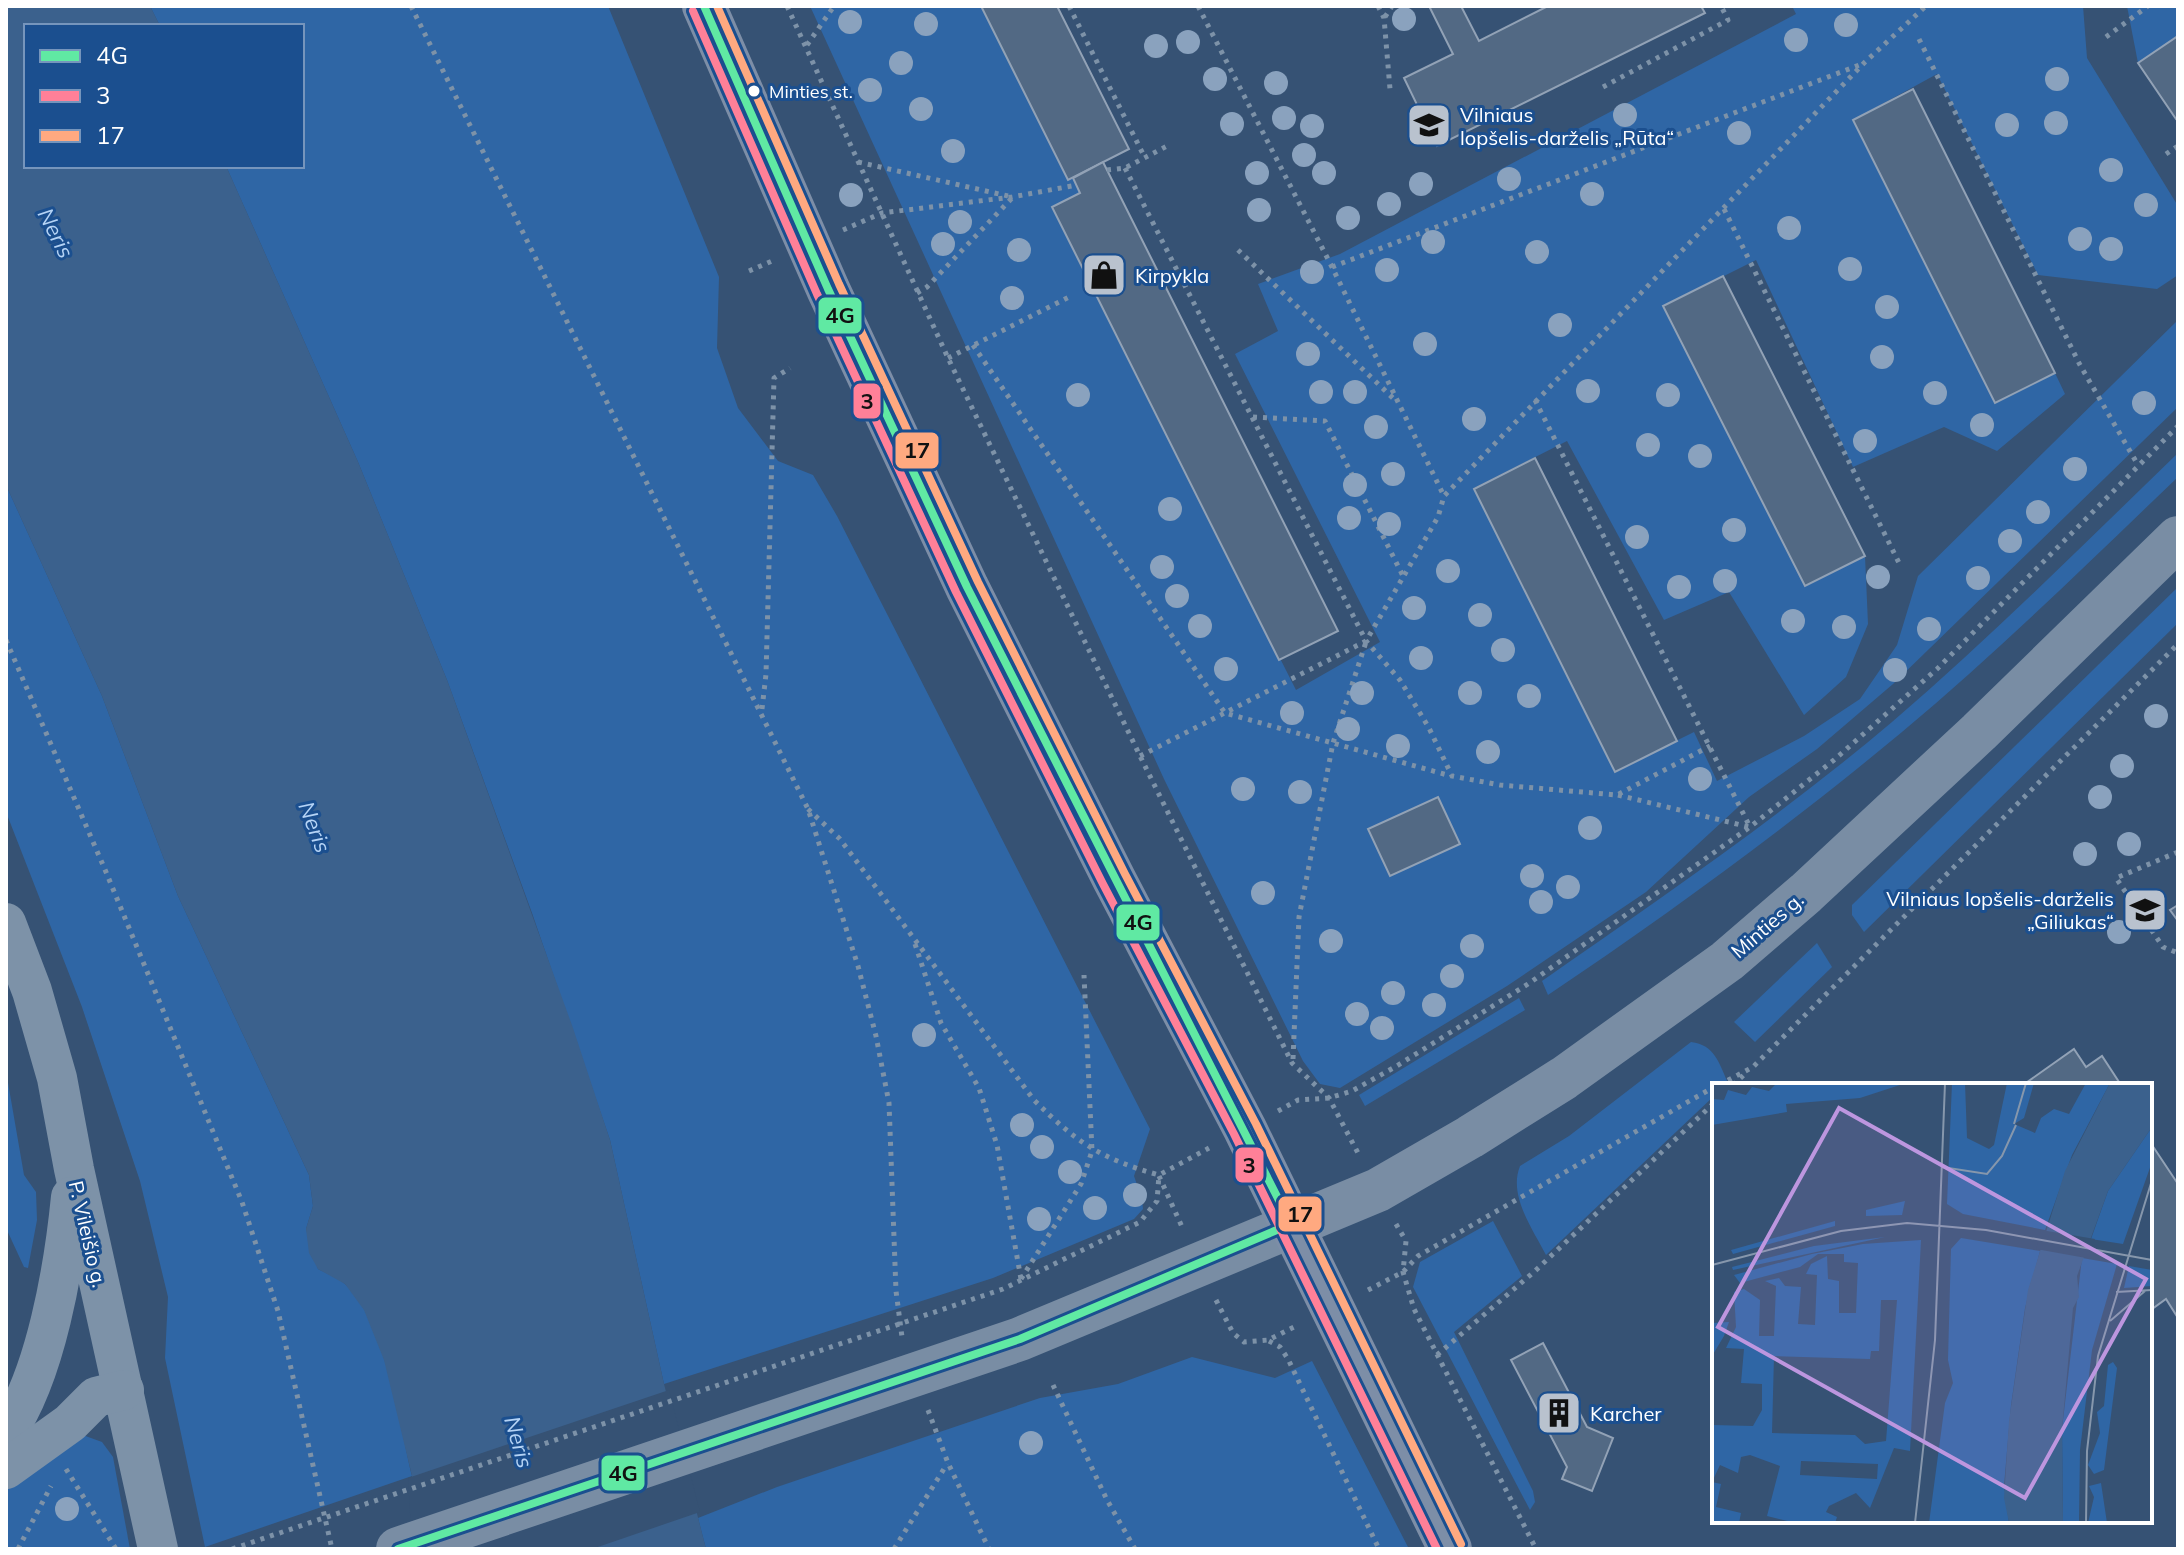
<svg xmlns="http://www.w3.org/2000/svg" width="2184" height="1555" font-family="Mulish,sans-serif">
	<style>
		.green { fill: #2f66a5; fill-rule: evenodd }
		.water { fill: #3b618d }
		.pier { fill: #365274 }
		.building { fill: #526984; stroke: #92a2b6; stroke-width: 2 }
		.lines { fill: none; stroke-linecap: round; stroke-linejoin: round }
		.path { stroke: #7d92a8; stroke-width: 5; stroke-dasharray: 4 6; stroke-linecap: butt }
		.minor { stroke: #7d92a8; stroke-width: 40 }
		.secondary { stroke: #798da4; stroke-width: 44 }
		.primary { stroke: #7d8ea7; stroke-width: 44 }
		.bus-1-casing { stroke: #1b4f8f; stroke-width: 14 }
		.bus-2-casing { stroke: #1b4f8f; stroke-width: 14 }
		.bus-3-casing { stroke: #1b4f8f; stroke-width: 14 }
		.bus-1 { stroke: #60e9a3; stroke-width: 8 }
		.bus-2 { stroke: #ff8098; stroke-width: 8 }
		.bus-3 { stroke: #ffa980; stroke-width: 8 }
		.tree { fill: #8aa2be }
		.bus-dot { fill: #fff; stroke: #1b4f8f; stroke-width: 3 }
		.labels { text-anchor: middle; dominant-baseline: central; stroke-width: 6; stroke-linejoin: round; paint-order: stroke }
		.bus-label { font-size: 18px; fill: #fff; stroke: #1b4f8f; text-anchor: start }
		.poi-label { font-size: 20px; fill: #fff; stroke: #1b4f8f; text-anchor: start }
		.street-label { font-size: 20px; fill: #fff; stroke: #1b4f8f }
		.water-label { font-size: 22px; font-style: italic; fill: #b5d3f5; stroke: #1b4f8f }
		.inset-road { fill: none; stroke: #8697ac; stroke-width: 2 }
		.view { fill: #bd96df; fill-opacity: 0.15; stroke: #bd96df; stroke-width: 4 }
		.inset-edge { fill: none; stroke: #fff; stroke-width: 4 }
		.line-badge { stroke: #1b4f8f; stroke-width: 3 }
		.pale-badge-label { font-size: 22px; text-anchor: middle; font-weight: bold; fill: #111 }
	</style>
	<rect width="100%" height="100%" fill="#365274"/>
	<!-- green -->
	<g class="green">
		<polygon points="150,6 608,6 719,277 717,348 738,408 778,461 813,475 837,516 1150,1129 1134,1176 1142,1199 1143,1209 1134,1219 993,1278 664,1384 610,1140 532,913 447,680 358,462 226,166 302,166 302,26 160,26"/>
		<path d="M810,6h171l87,173 5,-1 7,15 -27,15 243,482 84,-48 -145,-288 43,-23 -20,-47 82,-30 456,-240 -4,-8h291l4,52 91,148v69l-21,14 -119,-14 -101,-201 -84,46 142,283 60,-30 10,21 -68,57 -53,-24 -91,40 -97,-207 -92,46 141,280 60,-30 3,68 -22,53 -42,38 -75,-123 -65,28 -97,-179 -93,47 141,283 79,-39 23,49 87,-45 56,-37 37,-54 21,-69 260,-256v87l-285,277 -76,65 -68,48 -103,95 -139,94 -167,102 -20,-4 -17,-23 -139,-282zM1438,797l22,47 -70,32 -21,-47z"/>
		<polygon points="2127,6 2178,6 2178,36 2138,63"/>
		<path d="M2178,453v24c-90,86 -180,175 -276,255 -113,94 -232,181 -354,263l-6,-14c119,-83 239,-165 350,-259 99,-85 192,-178 286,-269z"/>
		<path d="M6,485l96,211 76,200 131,279 4,31 -7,23 12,40c8,4 20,9 27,15 39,34 55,141 67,192l-207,71 -40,-189 3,-61 -28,-116 -58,-174 -76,-195z"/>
		<polygon points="2178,587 2178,623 1864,932 1852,915 1852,905"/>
		<polygon points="1817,943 1832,967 1755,1042 1734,1022"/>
		<polygon points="1519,998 1525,1010 1365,1106 1359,1095"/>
		<path d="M1691,1042c24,3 28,21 37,41l-14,2v11l-168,159c-13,-26 -38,-59 -26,-89l49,-30z"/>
		<polygon points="6,1071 24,1175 36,1192 37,1220 28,1268 24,1267 6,1228"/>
		<polygon points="1493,1221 1522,1276 1454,1332 1533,1491 1535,1502 1530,1510 1413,1287 1420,1262"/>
		<polygon points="1192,1357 1275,1378 1312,1361 1409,1549 706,1549 698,1518 777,1487 1040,1398 1118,1384"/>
		<polygon points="80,1434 102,1442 113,1457 130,1549 6,1549 6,1485"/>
	</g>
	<!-- water -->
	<polygon class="water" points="6,6 150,6 160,26 26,26 26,166 226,166 358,462 447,680 573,1028 610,1140 664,1384 706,1549 416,1549 412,1476 384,1360 364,1310 345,1284 318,1269 309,1253 306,1229 313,1206 309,1175 178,896 102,696 6,485"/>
	<!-- pier -->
	<polygon class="pier" points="669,1390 700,1512 592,1549 412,1549 408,1478"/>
	<!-- building -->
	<g class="building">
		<polygon points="981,6 1057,6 1129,149 1068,180"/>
		<polygon points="1429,6 1461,6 1479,41 1548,6 1701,6 1705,13 1437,146 1404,78 1453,54"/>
		<polygon points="2178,36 2178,118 2176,119 2138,63"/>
		<polygon points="1913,89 2055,373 1995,403 1853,120"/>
		<polygon points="1103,162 1338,631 1279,660 1052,207 1080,193 1073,178"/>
		<polygon points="1723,276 1865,556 1805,586 1663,306"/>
		<polygon points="1535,458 1677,741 1615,772 1474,489"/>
		<polygon points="1438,797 1460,844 1390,876 1368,829"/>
		<polygon points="2178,905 2178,921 2170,910"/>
		<polygon points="2074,1049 2086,1067 2102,1056 2121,1085 2023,1085"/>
		<polygon points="2150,1142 2178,1184 2178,1318 2166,1299 2152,1309 2150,1306"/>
		<polygon points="1543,1343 1587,1427 1613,1438 1592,1491 1562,1479 1567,1467 1511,1360"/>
	</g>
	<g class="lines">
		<!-- path -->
		<g class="path">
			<polyline points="411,6 808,809 858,966 876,1036 889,1103 896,1291 902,1337"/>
			<polyline points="787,6 948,358 1140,756 1292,1063 1329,1098 1359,1155"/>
			<polyline points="1069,6 1145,158"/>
			<polyline points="1198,6 1332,267 1444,496"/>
			<polyline points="1378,6 1384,18 1390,89"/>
			<polyline points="1385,17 1392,6"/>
			<polyline points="2106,37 2148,6"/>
			<polyline points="1919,39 2080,365 2138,465"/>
			<polyline points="807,45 834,6"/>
			<polyline points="1603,87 1728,20 1721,6"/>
			<polyline points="2166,154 2178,146"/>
			<polyline points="858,162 1008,196"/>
			<polyline points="1125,168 1366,641 1400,680 1429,728 1452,776 1500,785 1617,795 1710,746"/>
			<polyline points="1107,170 1125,168 1169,145"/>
			<polyline points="1724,209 1900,565"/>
			<polyline points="843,230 882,213 1012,197 1077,185"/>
			<polyline points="1238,250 1396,401"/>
			<polyline points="1332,267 1862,64"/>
			<polyline points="749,271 772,261"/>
			<polyline points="917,293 927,287 1012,198"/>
			<polyline points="973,345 1225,713 1451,776"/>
			<polyline points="948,358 1069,297"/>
			<polyline points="1535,400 1750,827"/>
			<polyline points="1253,417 1325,421 1403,576"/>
			<polyline points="6,640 106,872 242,1202 278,1311 332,1549"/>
			<polyline points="762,709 766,674 774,378 790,368"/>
			<polyline points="1140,756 1366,641 1438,517 1444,496 1865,62 1926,6"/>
			<polyline points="1618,795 1749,827"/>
			<path d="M808,809l32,30 194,261c42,42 67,59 125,75l50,-27"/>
			<polyline points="2178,852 2116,878 2163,947 2178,953"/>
			<polyline points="915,944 941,1023 979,1088 997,1145 1021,1279"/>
			<polyline points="1293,1059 1299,917 1333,743 1366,642"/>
			<polyline points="1719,1085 1753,1067 2178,644"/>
			<polyline points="1733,1085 1747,1072"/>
			<polyline points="1278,1111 1298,1100 1329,1098 1352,1091 1395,1067 1528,984 1750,827 1834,760 1937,669 2178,426"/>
			<polyline points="1159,1176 1183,1229"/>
			<polyline points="1396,1224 1406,1241 1403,1272 1414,1309 1536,1549"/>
			<polyline points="1021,1279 1081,1184 1092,1151 1084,975"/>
			<polyline points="1368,1290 1403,1272 1418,1256 1714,1087"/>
			<polyline points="1216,1300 1233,1333 1244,1342 1268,1340 1298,1325"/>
			<polyline points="1269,1341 1280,1347 1288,1359 1379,1549"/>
			<polyline points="1437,1355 1535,1271 1714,1103"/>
			<polyline points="1053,1385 1107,1500 1135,1549"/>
			<polyline points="928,1410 948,1463 989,1549"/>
			<polyline points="66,1469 116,1549"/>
			<polyline points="18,1549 51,1486"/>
			<polyline points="232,1549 1003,1289 1140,1222 1157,1201 1159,1175"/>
			<polyline points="894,1549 947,1464"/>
		</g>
		<!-- minor -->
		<g class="minor">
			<polyline points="6,923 32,991 57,1078 74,1169 158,1549"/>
			<path d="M6,1433c40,-58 58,-165 65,-236"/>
			<polyline points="6,1469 70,1423 96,1397 124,1390"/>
		</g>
		<!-- secondary -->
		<polyline class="secondary" points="398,1549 1020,1339 1378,1190 1470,1137 1564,1078 1727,961 1806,893 1979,732 2178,538"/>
		<!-- primary -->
		<polyline class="primary" points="704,6 828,289 967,587 1114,879 1245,1129 1450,1549"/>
		<!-- bus-1 casing -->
		<g class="bus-1-casing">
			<g id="bus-1">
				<polyline points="704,6 828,289 967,587 1291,1224"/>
				<polyline points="398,1549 1020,1339 1291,1224"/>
			</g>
		</g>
		<!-- bus-2 casing -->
		<g class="bus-2-casing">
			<polyline id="bus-2" points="693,11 817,294 956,592 1103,884 1234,1134 1437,1549"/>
		</g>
		<!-- bus-3 casing -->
		<g class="bus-3-casing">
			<polyline id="bus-3" points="717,6 839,284 978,582 1125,874 1256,1124 1461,1544"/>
		</g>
		<!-- bus-1 -->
		<use href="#bus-1" class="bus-1"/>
		<!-- bus-2 -->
		<use href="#bus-2" class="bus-2"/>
		<!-- bus-3 -->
		<use href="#bus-3" class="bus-3"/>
	</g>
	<!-- trees -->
	<g class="tree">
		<circle cx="1404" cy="19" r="12"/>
		<circle cx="850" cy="22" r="12"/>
		<circle cx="926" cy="24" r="12"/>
		<circle cx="1846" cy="25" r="12"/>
		<circle cx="1796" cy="40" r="12"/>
		<circle cx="1188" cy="42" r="12"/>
		<circle cx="1156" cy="46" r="12"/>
		<circle cx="901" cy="63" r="12"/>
		<circle cx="1215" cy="79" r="12"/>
		<circle cx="2057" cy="79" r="12"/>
		<circle cx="1276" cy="83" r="12"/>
		<circle cx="870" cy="90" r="12"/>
		<circle cx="921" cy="109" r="12"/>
		<circle cx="1625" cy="115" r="12"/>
		<circle cx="1284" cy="118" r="12"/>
		<circle cx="2056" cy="123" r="12"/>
		<circle cx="1232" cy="124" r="12"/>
		<circle cx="2007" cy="125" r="12"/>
		<circle cx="1312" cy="126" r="12"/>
		<circle cx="1739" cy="133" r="12"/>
		<circle cx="953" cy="151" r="12"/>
		<circle cx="1304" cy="155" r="12"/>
		<circle cx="2111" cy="170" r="12"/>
		<circle cx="1257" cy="173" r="12"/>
		<circle cx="1324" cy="173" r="12"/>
		<circle cx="1509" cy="179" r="12"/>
		<circle cx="1421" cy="184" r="12"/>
		<circle cx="1592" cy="194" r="12"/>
		<circle cx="851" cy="195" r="12"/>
		<circle cx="1389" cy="204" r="12"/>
		<circle cx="2146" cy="205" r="12"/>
		<circle cx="1259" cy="210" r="12"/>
		<circle cx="1348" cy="218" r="12"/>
		<circle cx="960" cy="222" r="12"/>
		<circle cx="1789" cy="228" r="12"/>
		<circle cx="2080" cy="239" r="12"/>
		<circle cx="1433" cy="242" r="12"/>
		<circle cx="943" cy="244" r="12"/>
		<circle cx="2111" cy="249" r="12"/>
		<circle cx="1019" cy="250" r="12"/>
		<circle cx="1537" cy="252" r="12"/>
		<circle cx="1850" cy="269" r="12"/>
		<circle cx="1387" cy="270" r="12"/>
		<circle cx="1312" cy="272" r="12"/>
		<circle cx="1012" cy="298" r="12"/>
		<circle cx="1887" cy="307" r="12"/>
		<circle cx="1560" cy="325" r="12"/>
		<circle cx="1425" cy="344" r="12"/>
		<circle cx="1308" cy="354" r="12"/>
		<circle cx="1882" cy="357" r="12"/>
		<circle cx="1588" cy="391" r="12"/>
		<circle cx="1321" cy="392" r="12"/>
		<circle cx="1355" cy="392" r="12"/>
		<circle cx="1935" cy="393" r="12"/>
		<circle cx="1078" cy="395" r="12"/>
		<circle cx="1668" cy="395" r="12"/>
		<circle cx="2144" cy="403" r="12"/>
		<circle cx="1474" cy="419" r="12"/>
		<circle cx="1982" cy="425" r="12"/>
		<circle cx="1376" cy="427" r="12"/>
		<circle cx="1865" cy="441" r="12"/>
		<circle cx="1648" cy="445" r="12"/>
		<circle cx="1700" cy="456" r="12"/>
		<circle cx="2075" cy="469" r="12"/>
		<circle cx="1393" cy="474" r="12"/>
		<circle cx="1355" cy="485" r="12"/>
		<circle cx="1170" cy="509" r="12"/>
		<circle cx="2038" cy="512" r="12"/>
		<circle cx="1349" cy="518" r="12"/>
		<circle cx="1389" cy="524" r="12"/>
		<circle cx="1734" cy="530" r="12"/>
		<circle cx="1637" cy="537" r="12"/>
		<circle cx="2010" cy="541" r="12"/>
		<circle cx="1162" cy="567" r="12"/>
		<circle cx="1448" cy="571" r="12"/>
		<circle cx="1878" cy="577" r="12"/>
		<circle cx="1978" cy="578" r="12"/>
		<circle cx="1725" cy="581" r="12"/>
		<circle cx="1679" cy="587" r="12"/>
		<circle cx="1177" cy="596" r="12"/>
		<circle cx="1414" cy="608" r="12"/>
		<circle cx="1480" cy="615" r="12"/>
		<circle cx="1793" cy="621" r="12"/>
		<circle cx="1200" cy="626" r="12"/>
		<circle cx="1844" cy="627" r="12"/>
		<circle cx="1929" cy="629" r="12"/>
		<circle cx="1503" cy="650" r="12"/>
		<circle cx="1421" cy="658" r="12"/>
		<circle cx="1226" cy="669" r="12"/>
		<circle cx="1895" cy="670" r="12"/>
		<circle cx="1362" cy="693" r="12"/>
		<circle cx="1470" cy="693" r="12"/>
		<circle cx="1529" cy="696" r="12"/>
		<circle cx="1292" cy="713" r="12"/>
		<circle cx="2156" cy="716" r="12"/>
		<circle cx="1348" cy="729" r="12"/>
		<circle cx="1398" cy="746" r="12"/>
		<circle cx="1488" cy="752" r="12"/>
		<circle cx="2122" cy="766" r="12"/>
		<circle cx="1700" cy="779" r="12"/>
		<circle cx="1243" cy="789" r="12"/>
		<circle cx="1300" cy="792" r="12"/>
		<circle cx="2100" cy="797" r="12"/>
		<circle cx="1590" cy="828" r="12"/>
		<circle cx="2129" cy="844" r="12"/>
		<circle cx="2085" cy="854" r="12"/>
		<circle cx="1532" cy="876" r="12"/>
		<circle cx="1568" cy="887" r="12"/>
		<circle cx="1263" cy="893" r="12"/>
		<circle cx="1541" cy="902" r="12"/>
		<circle cx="2119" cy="932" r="12"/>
		<circle cx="1331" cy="941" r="12"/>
		<circle cx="1472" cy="946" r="12"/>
		<circle cx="1452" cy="976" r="12"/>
		<circle cx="1393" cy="993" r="12"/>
		<circle cx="1434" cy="1005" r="12"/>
		<circle cx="1357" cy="1014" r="12"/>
		<circle cx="1382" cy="1028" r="12"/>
		<circle cx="924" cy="1035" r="12"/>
		<circle cx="1022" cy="1125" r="12"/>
		<circle cx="1042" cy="1147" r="12"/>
		<circle cx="1070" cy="1172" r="12"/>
		<circle cx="1135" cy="1195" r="12"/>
		<circle cx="1095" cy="1208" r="12"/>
		<circle cx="1039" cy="1219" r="12"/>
		<circle cx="1031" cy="1443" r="12"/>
		<circle cx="67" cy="1509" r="12"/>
	</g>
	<!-- icons -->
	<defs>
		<g id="school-square" transform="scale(2.3)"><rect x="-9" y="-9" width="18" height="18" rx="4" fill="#b9c2ce" stroke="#1b4f8f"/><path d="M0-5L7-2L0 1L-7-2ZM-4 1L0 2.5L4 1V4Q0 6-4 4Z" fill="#111"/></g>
		<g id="shop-square" transform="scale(2.3)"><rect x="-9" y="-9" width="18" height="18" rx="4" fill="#b9c2ce" stroke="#1b4f8f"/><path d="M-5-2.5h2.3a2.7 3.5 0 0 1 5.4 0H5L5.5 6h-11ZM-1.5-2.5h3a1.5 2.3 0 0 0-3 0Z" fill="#111"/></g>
		<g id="building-square" transform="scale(2.3)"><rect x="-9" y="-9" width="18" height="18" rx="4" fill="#b9c2ce" stroke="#1b4f8f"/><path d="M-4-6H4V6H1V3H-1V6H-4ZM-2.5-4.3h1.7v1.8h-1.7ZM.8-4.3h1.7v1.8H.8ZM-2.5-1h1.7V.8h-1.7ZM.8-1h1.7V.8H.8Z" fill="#111"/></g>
	</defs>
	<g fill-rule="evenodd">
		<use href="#school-square" x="1429" y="125"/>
		<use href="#shop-square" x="1104" y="275"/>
		<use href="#school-square" x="2145" y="910"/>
		<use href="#building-square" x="1559" y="1413"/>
	</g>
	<!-- markers -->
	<circle class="bus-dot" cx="754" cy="91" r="7"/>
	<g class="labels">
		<!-- bus labels -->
		<g class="bus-label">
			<text x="769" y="91">Minties st.</text>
		</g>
		<!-- poi labels -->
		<g class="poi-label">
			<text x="1460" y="114">Vilniaus<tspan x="1460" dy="23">lopšelis-darželis „Rūta“</tspan></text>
			<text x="1135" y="275">Kirpykla</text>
			<text x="2114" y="898" text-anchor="end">Vilniaus lopšelis-darželis<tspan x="2114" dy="23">„Giliukas“</tspan></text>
			<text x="1590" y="1413">Karcher</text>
		</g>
		<!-- street labels -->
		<g class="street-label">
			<text transform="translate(1767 925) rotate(-41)">Minties g.</text>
			<text transform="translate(88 1234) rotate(77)">P. Vileišio g.</text>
		</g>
		<!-- water labels -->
		<g class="water-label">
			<text transform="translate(56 233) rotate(63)">Neris</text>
			<text transform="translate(315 827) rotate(69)">Neris</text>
			<text transform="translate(519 1442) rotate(74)">Neris</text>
		</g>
	</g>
	<!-- overview -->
	<g transform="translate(1712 1083)">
		<rect width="440" height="440" fill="#365274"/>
		<path d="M65,0h125l1,1 -43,14 -74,6 1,8 -75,13v-26l12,1 4,-10 18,5 6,-8 17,4zM240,0h13l2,55 22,11 5,-4 13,-62h27l-10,35 -10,6 21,9 6,-15 13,-9 15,5 17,-31h24l-38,72 -27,75 -82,-16 -16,-10zM440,44v35l-29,82 -32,-5 17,-48zM193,118l-3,14 -36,1v-6zM123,138v5l-102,28 -2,-4zM173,154l-152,33 -1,-3 82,-21zM249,155l79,13 -15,57 -14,97 -7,80 5,38h-80l16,-120 8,-20 -5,-23 3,-111zM209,157l-11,211 -16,-3 -24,60 -14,-15 -27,13 -3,6 11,5 -2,6h-39l-29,-7 13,-50 -30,-11 -9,2 -3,16 -18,-8 -8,17 9,2 -5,23 25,6 -2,10 -27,-2v-96l41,1 9,-16v-26l-21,-1 3,-34 -18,-1 10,-21 -2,-35 10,-3 16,11 -1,36h15l2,-50 -11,-5 14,-3 6,8 16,1 -3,37 17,1 2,-50 -11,-1 5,-10 16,-8 1,23 11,2v32h17l2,-50 -14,-1v-8h-26l-18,13 -60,16 -6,-8 78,-21 51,-10zM169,217h16l-11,141 -21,3 -10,-9 -83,-2 2,-77 96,3 1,-8h8zM89,378l77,3 -1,15 -77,-4zM370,175l35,6 -25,86 -12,100 -1,73h-16l-1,-94zM417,183l23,4v16l-28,2zM17,239l-5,14 -12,20v-33zM401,279l4,6 -13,102 -10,4 -6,-9 12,-32 -3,-21 7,-6 4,-41zM389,400l6,40h-19l6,-26 -5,-11z" fill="#2f66a5" fill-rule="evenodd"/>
		<path d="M398,0h42v44l-44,64 -31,85 2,21 -6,11 -11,121 1,94h-54l-5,-25 5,-77 19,-131 37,-119z" fill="#3b618d"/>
		<path d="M329,147l54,9 -9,19 -50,-9z" fill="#365274"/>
		<path class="inset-road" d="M302,41l12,-41M230,84l45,7 15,-18 14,-31M0,182l129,-34 66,-8 79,7 166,30M404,209l36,-2M398,238l35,-30M203,440l20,-183 10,-257M374,440l1,-72 11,-95 54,-176"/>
		<path class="view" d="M127,25l307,171 -121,219 -307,-171z"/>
		<rect width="440" height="440" class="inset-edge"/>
	</g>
	<g class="line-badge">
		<rect x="817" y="296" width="46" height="39" rx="8" fill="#60e9a3"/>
		<rect x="852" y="382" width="30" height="38" rx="8" fill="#ff8098"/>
		<rect x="894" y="431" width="46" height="39" rx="8" fill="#ffa980"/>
		<rect x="1115" y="903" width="46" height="39" rx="8" fill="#60e9a3"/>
		<rect x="1234" y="1146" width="31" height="38" rx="8" fill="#ff8098"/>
		<rect x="1277" y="1195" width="46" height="38" rx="8" fill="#ffa980"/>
		<rect x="600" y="1454" width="46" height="38" rx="8" fill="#60e9a3"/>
	</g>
	<g class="pale-badge-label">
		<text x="840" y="323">4G</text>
		<text x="867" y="409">3</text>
		<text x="917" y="458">17</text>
		<text x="1138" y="930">4G</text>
		<text x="1249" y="1173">3</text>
		<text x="1300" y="1222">17</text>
		<text x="623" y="1481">4G</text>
	</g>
	<!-- border -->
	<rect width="2184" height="1555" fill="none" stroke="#ffffff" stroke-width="16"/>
	<!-- legend -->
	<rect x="24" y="24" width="280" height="144" fill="#1b4f8f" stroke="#7695bc" stroke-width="2"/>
	<rect x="40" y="50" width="40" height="12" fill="#60e9a3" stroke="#7695bc" stroke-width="2"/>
	<text x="96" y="64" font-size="24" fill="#ffffff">4G</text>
	<rect x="40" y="90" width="40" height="12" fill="#ff8098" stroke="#7695bc" stroke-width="2"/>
	<text x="96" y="104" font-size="24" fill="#ffffff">3</text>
	<rect x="40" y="130" width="40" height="12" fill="#ffa980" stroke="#7695bc" stroke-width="2"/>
	<text x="96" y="144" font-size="24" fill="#ffffff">17</text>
</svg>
